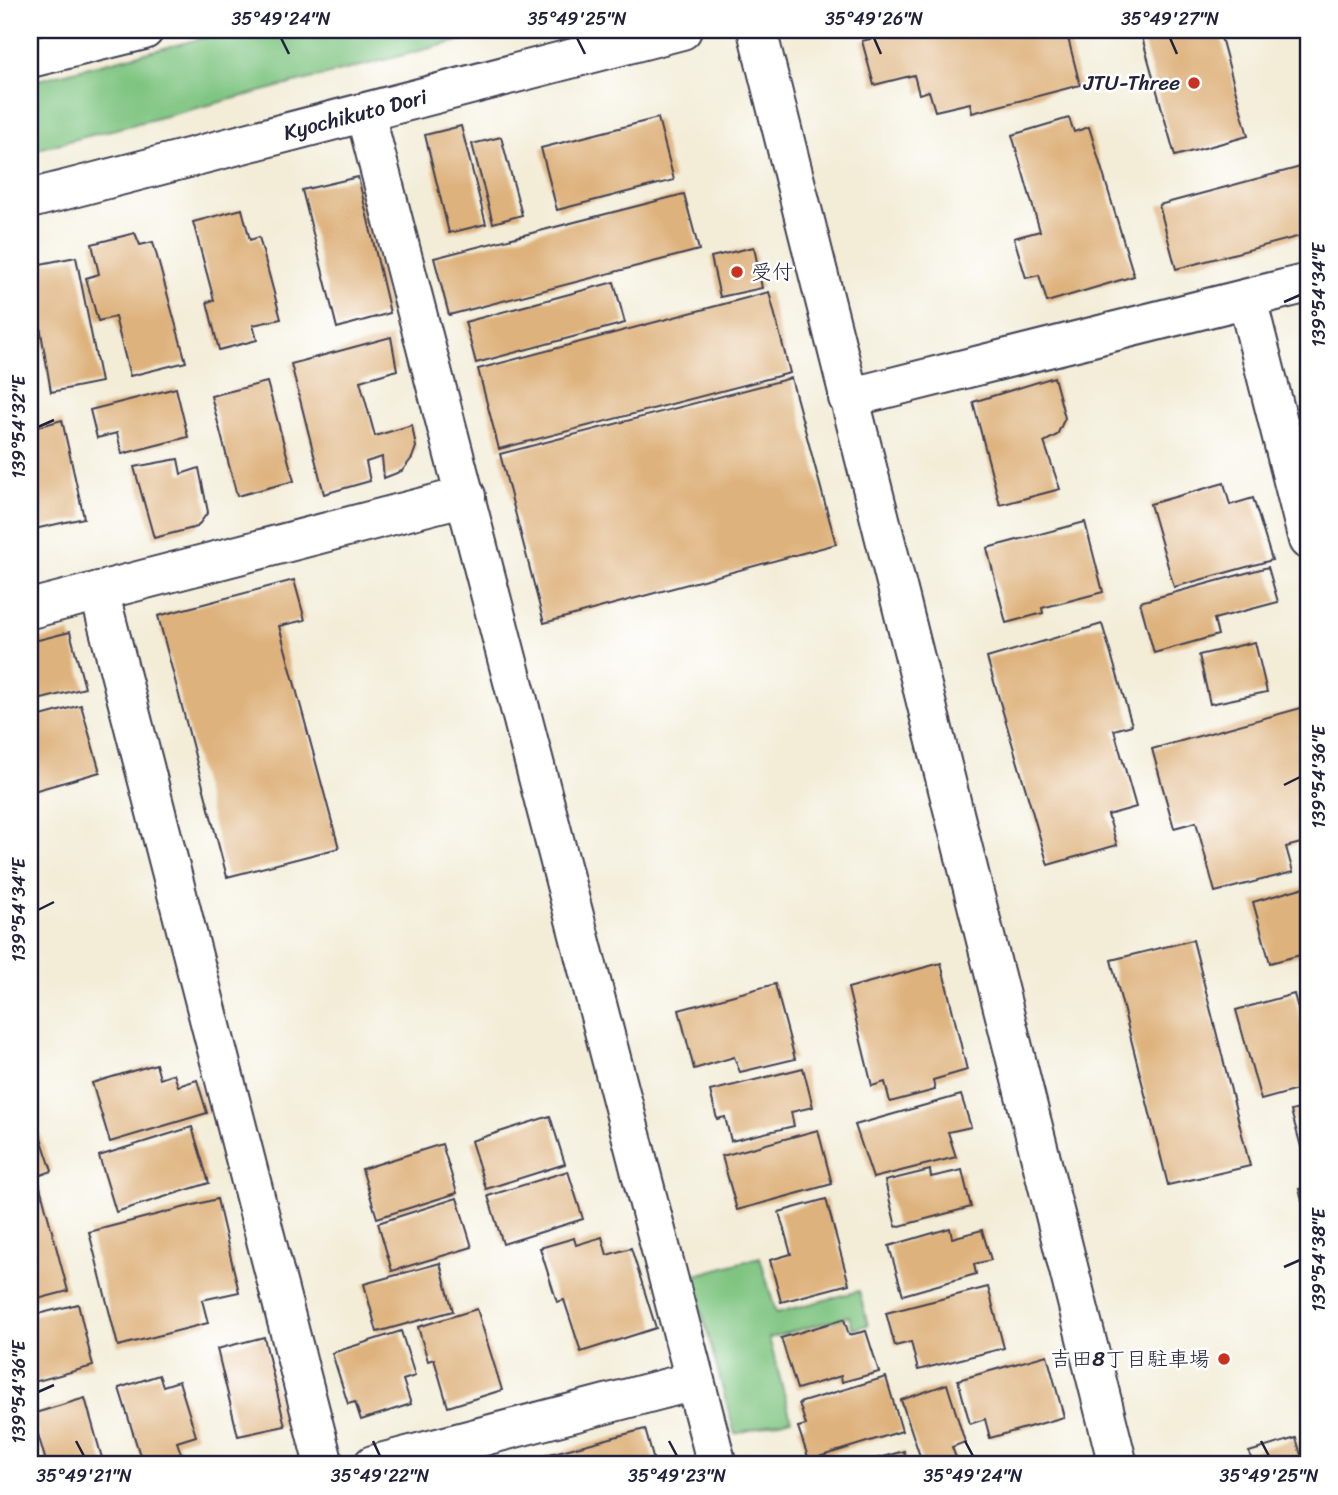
<svg xmlns="http://www.w3.org/2000/svg" width="1338" height="1495" font-family="Sriracha,'Klee One',sans-serif">
	<style>
		.green { fill: #7fc581; stroke: #50745e; stroke-width: 2 }
		.building { fill: #deb27d }
		.lines { fill: none; stroke-linecap: round; stroke-linejoin: round }
		.minor-casing { stroke: #414053; stroke-width: 42 }
		.tertiary-casing { stroke: #414053; stroke-width: 42 }
		.minor { stroke: #fff; stroke-width: 38 }
		.tertiary { stroke: #fff; stroke-width: 38 }
		.ticks { fill: none; stroke: #22223b; stroke-width: 2.5 }
		.poi-dot { fill: #c8321e; stroke: #fff; stroke-width: 2.5 }
		.labels { text-anchor: middle; dominant-baseline: central; stroke-width: 5; stroke-linejoin: round; paint-order: stroke }
		.poi-label { font-size: 21px; fill: #22223b; stroke: #fff; text-anchor: end }
		.street-label { font-size: 21px; fill: #22223b; stroke: #fff }
		.neatline { fill: none; stroke: #22223b; stroke-width: 2.5 }
		.ticks-label { font-size: 18px; text-anchor: middle; fill: #22223b }
	</style>
	<rect width="100%" height="100%" fill="#fff"/>
	<filter id="ink" filterUnits="userSpaceOnUse"><feTurbulence type="fractalNoise" baseFrequency=".0143" numOctaves="2"/><feDisplacementMap in="SourceGraphic" scale="14" xChannelSelector="R" yChannelSelector="G"/><feConvolveMatrix kernelMatrix="1 2 1 2 8 2 1 2 1" color-interpolation-filters="sRGB"/></filter>
	<filter id="wash" filterUnits="userSpaceOnUse"><feTurbulence type="fractalNoise" baseFrequency=".00686" numOctaves="4" result="noise"/><feDisplacementMap in="SourceGraphic" scale="28" xChannelSelector="R" yChannelSelector="G"/><feGaussianBlur stdDeviation="1.57" result="paint"/><feColorMatrix in="noise" values="0 0 0 0 0 0 0 0 0 0 0 0 0 0 0 0 0 1.4 0 .05"/><feComposite in="paint" operator="in"/></filter>
	<g filter="url(#wash)">
		<rect width="100%" height="100%" fill="#f3edd8"/>
		<!-- green -->
		<g class="green">
			<polygon points="235,30 501,30 30,151 30,82"/>
			<polygon points="760,1257 776,1313 859,1291 868,1325 853,1329 849,1316 769,1338 791,1419 735,1434 692,1276"/>
		</g>
		<g id="blocks">
			<!-- building -->
			<g class="building">
				<polygon points="908,30 1066,30 1080,85 972,113 970,103 935,111 929,91 919,94 914,75 874,85 862,41"/>
				<polygon points="1140,30 1219,30 1248,136 1175,156"/>
				<polygon points="658,118 674,180 557,210 541,148"/>
				<polygon points="1069,118 1074,132 1089,127 1134,276 1047,302 1039,275 1026,278 1014,238 1040,231 1012,135"/>
				<polygon points="461,126 486,224 449,233 425,135"/>
				<polygon points="501,137 522,215 493,223 472,144"/>
				<polygon points="1308,165 1308,234 1176,269 1159,205"/>
				<polygon points="358,177 390,313 337,328 302,190"/>
				<polygon points="684,194 699,250 449,315 434,258"/>
				<polygon points="242,209 250,240 259,237 281,319 253,325 257,340 219,350 207,302 214,300 193,222"/>
				<polygon points="135,233 140,245 153,242 186,362 130,376 115,317 98,321 86,278 99,274 92,244"/>
				<polygon points="754,247 762,288 720,297 711,257"/>
				<polygon points="76,257 101,382 51,392 30,266"/>
				<polygon points="614,282 625,323 476,363 465,322"/>
				<polygon points="769,292 790,373 499,449 478,369"/>
				<polygon points="391,337 397,370 360,381 375,436 412,425 416,447 412,458 402,471 384,478 382,457 366,462 370,481 324,494 291,364"/>
				<polygon points="1054,377 1065,418 1057,435 1044,442 1060,489 1000,505 973,402"/>
				<polygon points="791,378 836,544 544,623 500,454"/>
				<polygon points="267,382 294,481 237,496 211,396"/>
				<polygon points="176,388 188,437 122,454 117,433 97,438 90,410"/>
				<polygon points="62,420 84,518 30,530 30,429"/>
				<polygon points="178,459 181,474 199,468 208,512 197,527 154,538 134,467"/>
				<polygon points="1224,483 1230,505 1253,498 1272,560 1174,587 1150,504"/>
				<polygon points="1085,522 1103,592 1042,608 1043,613 1006,623 987,548"/>
				<polygon points="1268,567 1278,602 1214,619 1218,635 1154,653 1140,602"/>
				<polygon points="294,580 305,620 279,626 339,848 227,877 158,616"/>
				<polygon points="1102,624 1132,725 1114,730 1136,807 1108,815 1117,845 1048,865 987,658"/>
				<polygon points="70,632 85,688 30,702 30,642"/>
				<polygon points="1255,642 1267,692 1210,704 1199,655"/>
				<polygon points="81,705 100,772 30,792 30,719"/>
				<polygon points="1308,706 1308,824 1305,825 1308,841 1286,847 1293,872 1215,892 1196,822 1174,828 1152,749"/>
				<polygon points="1308,886 1308,953 1270,963 1253,902"/>
				<polygon points="1193,940 1250,1166 1168,1185 1111,960"/>
				<polygon points="941,963 967,1070 933,1080 935,1090 890,1102 885,1082 872,1086 848,988"/>
				<polygon points="775,984 795,1059 740,1072 734,1057 694,1069 679,1010"/>
				<polygon points="1294,994 1308,1045 1308,1087 1261,1100 1236,1010"/>
				<polygon points="156,1064 160,1079 174,1074 178,1086 197,1080 207,1113 110,1142 92,1083"/>
				<polygon points="803,1068 813,1107 791,1112 794,1126 731,1141 725,1117 717,1119 710,1091"/>
				<polygon points="961,1095 971,1127 948,1132 956,1157 873,1178 855,1125"/>
				<polygon points="30,1105 52,1171 30,1179"/>
				<polygon points="1308,1107 1308,1160 1305,1161 1291,1111"/>
				<polygon points="550,1116 565,1164 486,1189 471,1141"/>
				<polygon points="192,1127 209,1183 116,1212 99,1156"/>
				<polygon points="818,1130 832,1184 737,1210 722,1156"/>
				<polygon points="442,1144 457,1193 377,1218 362,1169"/>
				<polygon points="930,1170 931,1177 962,1170 971,1207 896,1227 885,1181"/>
				<polygon points="568,1171 583,1219 503,1244 488,1196"/>
				<polygon points="39,1183 68,1291 30,1301 30,1185"/>
				<polygon points="1308,1187 1308,1219 1307,1220 1299,1189"/>
				<polygon points="457,1198 472,1247 392,1271 378,1223"/>
				<polygon points="217,1199 239,1292 202,1300 208,1323 118,1346 89,1232"/>
				<polygon points="826,1199 849,1284 781,1302 770,1260 791,1254 779,1212"/>
				<polygon points="950,1228 952,1238 982,1230 991,1260 974,1264 976,1274 903,1295 889,1246"/>
				<polygon points="602,1237 607,1255 631,1248 656,1328 581,1352 564,1300 557,1302 540,1248 574,1238 576,1245"/>
				<polygon points="440,1263 453,1311 377,1332 364,1284"/>
				<polygon points="988,1287 1004,1348 918,1370 911,1342 895,1346 886,1313"/>
				<polygon points="78,1304 93,1366 30,1383 30,1316"/>
				<polygon points="477,1309 502,1390 448,1407 434,1359 428,1361 418,1327"/>
				<polygon points="844,1319 849,1335 866,1331 879,1372 842,1382 841,1376 797,1389 781,1338"/>
				<polygon points="401,1331 415,1376 403,1380 411,1404 361,1420 355,1402 348,1404 332,1353"/>
				<polygon points="264,1337 285,1426 238,1436 217,1349"/>
				<polygon points="1047,1355 1064,1417 990,1438 985,1419 970,1424 958,1380"/>
				<polygon points="159,1375 163,1386 179,1381 196,1436 177,1442 185,1465 143,1465 119,1388"/>
				<polygon points="886,1377 902,1431 809,1460 798,1427 806,1425 799,1403"/>
				<polygon points="947,1384 965,1442 952,1447 958,1463 923,1465 901,1400"/>
				<polygon points="85,1398 104,1465 47,1465 32,1414"/>
				<polygon points="645,1429 655,1465 549,1465 546,1455"/>
				<polygon points="1296,1438 1304,1465 1253,1465 1249,1452"/>
				<polygon points="904,1451 908,1465 857,1465 857,1464"/>
			</g>
		</g>
	</g>
	<g filter="url(#ink)">
		<use href="#blocks" fill-opacity="0" stroke="#414053" stroke-width="2"/>
		<g class="lines">
			<!-- minor casing -->
			<g class="minor-casing">
				<g id="minor">
					<polyline points="365,113 717,1465"/>
					<polyline points="1247,299 1308,540"/>
					<polyline points="848,398 1308,283"/>
					<polyline points="99,591 324,1465"/>
					<polyline points="30,609 466,496"/>
					<polyline points="373,1465 694,1381"/>
				</g>
			</g>
			<!-- tertiary casing -->
			<g class="tertiary-casing">
				<g id="tertiary">
					<polyline points="757,30 1118,1465"/>
					<polyline points="30,58 144,30"/>
					<path id="s1" d="M30,199l652,-169"/>
				</g>
			</g>
			<!-- minor -->
			<use href="#minor" class="minor"/>
			<!-- tertiary -->
			<use href="#tertiary" class="tertiary"/>
		</g>
	</g>
	<!-- ticks -->
	<path class="ticks" d="M281,38l8,16M577,38l8,16M874,38l7,16M1170,38l7,16M1284,302l16,-7M38,427l16,-7M1284,785l16,-8M38,910l16,-8M1284,1267l16,-7M38,1392l16,-7M76,1441l8,15M373,1441l7,15M669,1441l8,15M965,1441l8,15M1261,1441l8,15"/>
	<!-- markers -->
	<g class="poi-dot">
		<circle cx="1194" cy="83" r="7"/>
		<circle cx="737" cy="272" r="7"/>
		<circle cx="1224" cy="1359" r="7"/>
	</g>
	<g class="labels">
		<!-- poi labels -->
		<g class="poi-label">
			<text x="1180" y="83">JTU-Three</text>
			<text x="751" y="272" text-anchor="start">受付</text>
			<text x="1210" y="1359">吉田8丁目駐車場</text>
		</g>
		<!-- street labels -->
		<g class="street-label">
			<text stroke="none"><textPath href="#s1" startOffset="336">Kyochikuto Dori</textPath></text>
		</g>
	</g>
	<!-- margin -->
	<rect width="1338" height="1495" fill="none" stroke="#fff" stroke-width="77"/>
	<rect x="38" y="38" width="1262" height="1418" class="neatline"/>
	<g class="ticks-label">
		<text x="281" y="25">35°49'24"N</text>
		<text x="577" y="25">35°49'25"N</text>
		<text x="874" y="25">35°49'26"N</text>
		<text x="1170" y="25">35°49'27"N</text>
		<text transform="translate(1319 295) rotate(-90)" y="6">139°54'34"E</text>
		<text transform="translate(19 427) rotate(-90)" y="6">139°54'32"E</text>
		<text transform="translate(1319 777) rotate(-90)" y="6">139°54'36"E</text>
		<text transform="translate(19 910) rotate(-90)" y="6">139°54'34"E</text>
		<text transform="translate(1319 1260) rotate(-90)" y="6">139°54'38"E</text>
		<text transform="translate(19 1392) rotate(-90)" y="6">139°54'36"E</text>
		<text x="84" y="1482">35°49'21"N</text>
		<text x="380" y="1482">35°49'22"N</text>
		<text x="677" y="1482">35°49'23"N</text>
		<text x="973" y="1482">35°49'24"N</text>
		<text x="1269" y="1482">35°49'25"N</text>
	</g>
</svg>
